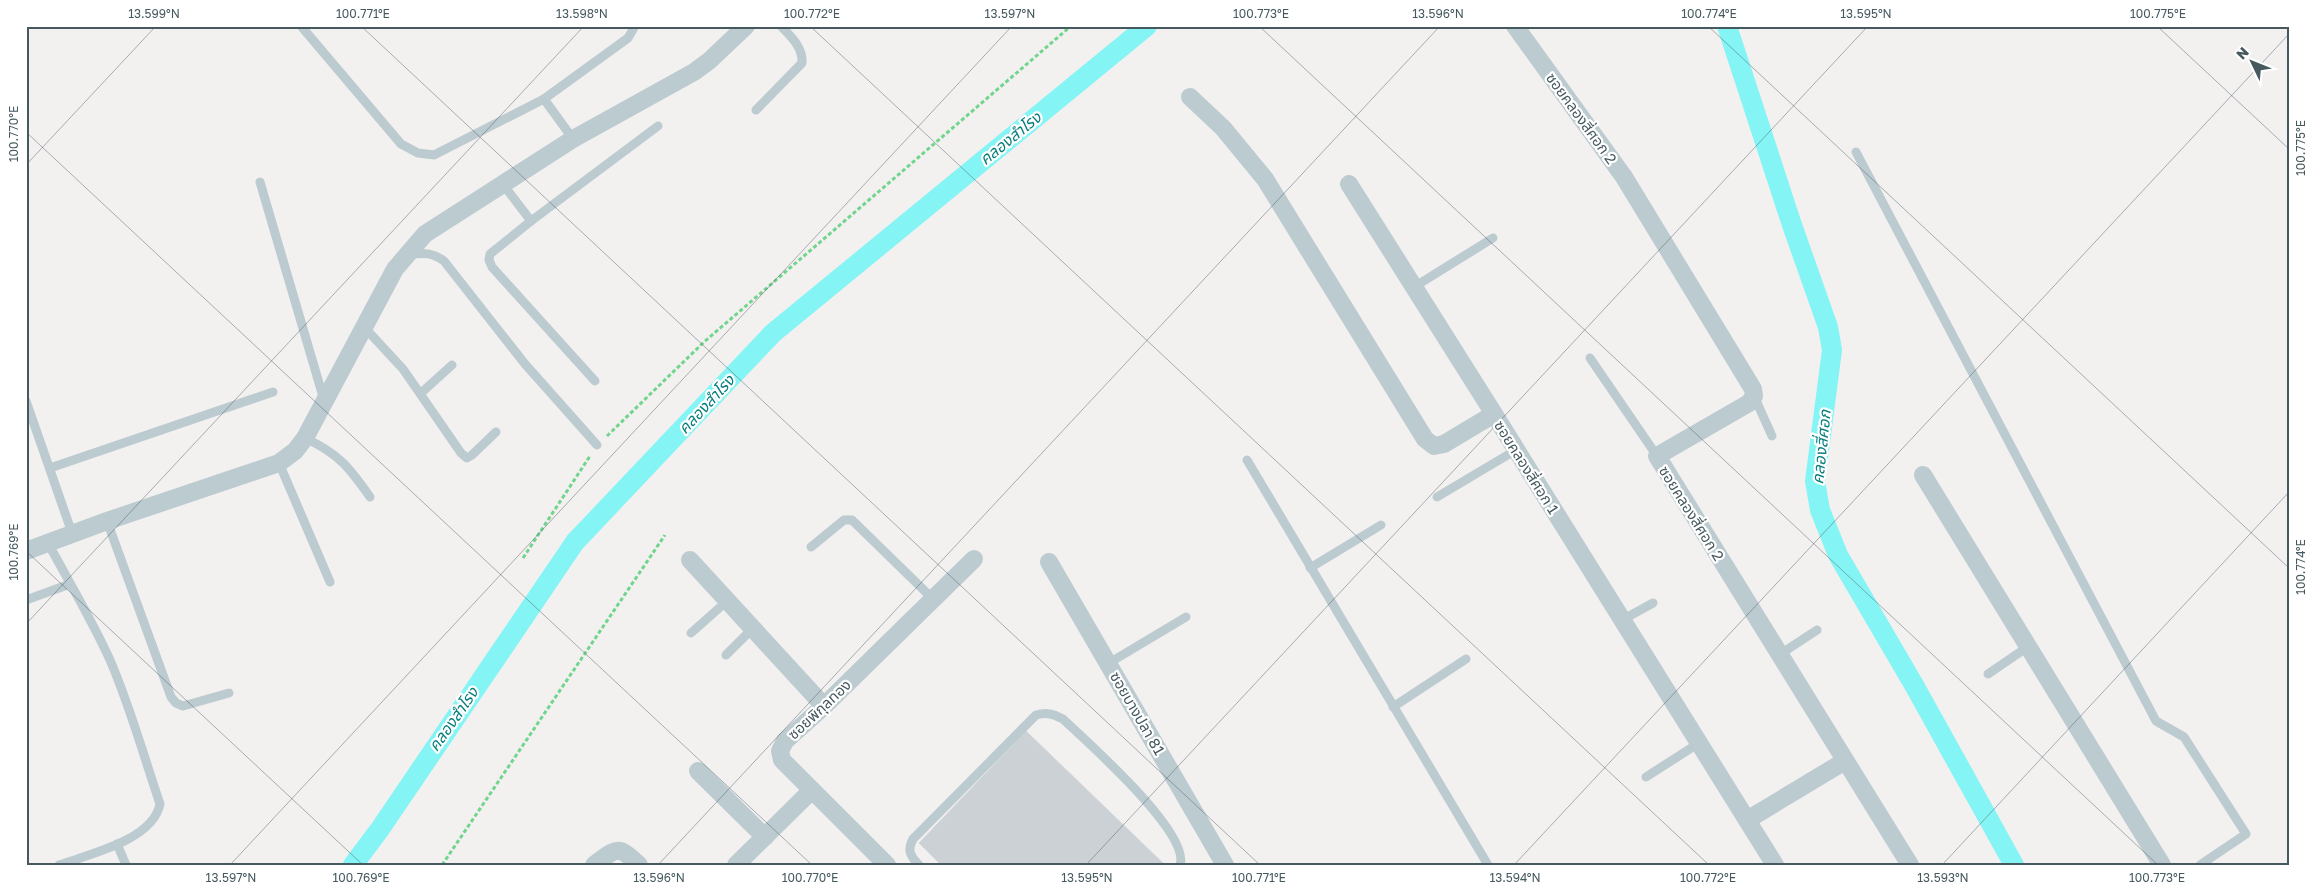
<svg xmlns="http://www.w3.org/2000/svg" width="2315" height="891" font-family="'Golos Text','Noto Sans Thai',sans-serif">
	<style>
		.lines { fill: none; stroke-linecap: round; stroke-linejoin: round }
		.canal { stroke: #84f4f4; stroke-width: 20 }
		.building { fill: #cbd1d5; stroke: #d3d8dc }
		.path { stroke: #70d58d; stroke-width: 3; stroke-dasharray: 4 2.5; stroke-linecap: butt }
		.lane { stroke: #bccbd0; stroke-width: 9 }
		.street { stroke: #bccbd0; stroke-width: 18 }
		.ticks { fill: none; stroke: #46595f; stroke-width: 1; stroke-opacity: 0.45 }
		.labels { text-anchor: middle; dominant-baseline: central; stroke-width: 4.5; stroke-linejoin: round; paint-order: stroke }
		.street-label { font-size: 15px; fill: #46595f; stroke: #fff }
		.water-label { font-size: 16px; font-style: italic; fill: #067e7e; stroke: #fff }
		.neatline { fill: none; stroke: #46595f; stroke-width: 2 }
		.ticks-label { font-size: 12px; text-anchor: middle; fill: #46595f }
	</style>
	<rect width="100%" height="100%" fill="#f3f0f0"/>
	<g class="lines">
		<!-- canal -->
		<g class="canal">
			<polyline points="1727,26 1792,225 1828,327 1832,350 1815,481 1820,510 1838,555 1914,685 2014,865"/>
			<polyline points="353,865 380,829 575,542 773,333 1147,26"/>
		</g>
	</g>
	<!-- building -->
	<polygon class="building" points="1026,731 1165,865 941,865 919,843"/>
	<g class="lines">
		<!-- path -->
		<g class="path">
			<polyline points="607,436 704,342 1071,26"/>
			<polyline points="523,558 590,456"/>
			<polyline points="442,865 665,535"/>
		</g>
		<!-- lane -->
		<g class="lane">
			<polyline points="301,26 401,144 418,153 434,155 544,99"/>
			<path d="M756,110l46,-47c1,-16 -11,-26 -21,-37"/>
			<polyline points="573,139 544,99 628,38 635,26"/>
			<polyline points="1856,152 2156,721 2184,737 2246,834 2200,865"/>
			<polyline points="260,182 324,400"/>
			<polyline points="502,183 531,221 658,126"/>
			<polyline points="531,221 490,254 489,260 492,267 595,381"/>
			<path d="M409,254c14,-1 23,-2 35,7l81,103 72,81"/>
			<polyline points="1414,287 1493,238"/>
			<polyline points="365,328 403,369 461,453 467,458 472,455 496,432"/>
			<polyline points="1590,358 1657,456"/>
			<polyline points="421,393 452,365"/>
			<polyline points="1754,396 1772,436"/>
			<polyline points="26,401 72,533"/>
			<path d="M305,438c34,16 44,29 65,59"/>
			<polyline points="1247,460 1488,865"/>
			<polyline points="279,463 330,582"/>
			<polyline points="50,468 273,392"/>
			<polyline points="1437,497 1516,450"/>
			<polyline points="107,521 171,697 176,703 183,706 229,693"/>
			<path d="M48,543c21,39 44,77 62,117 20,46 34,97 50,144 -7,36 -70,50 -101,61"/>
			<polyline points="811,547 844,520 852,520 933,599"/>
			<polyline points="1310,568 1381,525"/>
			<polyline points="26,600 70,584"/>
			<polyline points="1622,620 1653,603"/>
			<polyline points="691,633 727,601"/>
			<polyline points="726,655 752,629"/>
			<polyline points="1779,655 1817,630"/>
			<polyline points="1109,663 1186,617"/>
			<polyline points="1988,674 2029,646"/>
			<polyline points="1393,707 1466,659"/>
			<polyline points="1646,777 1699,743"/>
			<polyline points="117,844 126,865"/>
			<path d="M919,865c-9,-9 -12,-15 -6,-26l123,-124c11,-3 17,-1 27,4 24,23 128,114 117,146"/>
		</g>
		<!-- street -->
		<g class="street">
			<polyline points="1515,26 1624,177 1753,389 1754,396 1749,403 1657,456 1910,865"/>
			<polyline points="1190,97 1223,128 1265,179 1425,439 1434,446 1444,444 1494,414 1775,865"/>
			<polyline points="1349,184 1494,414"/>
			<polyline points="1923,475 2162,865"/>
			<polyline points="26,551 107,521 279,463 295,451 305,438 395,269 425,234 573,139 694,72 709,61 746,26"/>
			<polyline points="690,560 824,706"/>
			<polyline points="1049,562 1225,865"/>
			<polyline points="698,771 765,837"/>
			<polyline points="1747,820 1845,761"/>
			<path d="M594,865c23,-17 23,-21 45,0"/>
			<polyline points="736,865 812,790"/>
			<polyline points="887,865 782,760 780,751 785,741 824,706 974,559"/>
		</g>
	</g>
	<!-- ticks -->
	<path class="ticks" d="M361,26l899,839M810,26l899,839M1259,26l899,839M1708,26l581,542M2157,26l132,123M26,132l786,733M26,165l130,-139M26,551l337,314M26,624l558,-598M230,865l782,-839M658,865l782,-839M1086,865l782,-839M1514,865l775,-831M1942,865l347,-373"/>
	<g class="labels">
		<!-- street labels -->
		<g class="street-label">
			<text transform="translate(1582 118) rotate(54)">ซอยคลองสี่ศอก 2</text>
			<text transform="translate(1527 467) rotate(58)">ซอยคลองสี่ศอก 1</text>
			<text transform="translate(1692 513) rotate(58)">ซอยคลองสี่ศอก 2</text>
			<text transform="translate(819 709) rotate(-43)">ซอยพิกุลทอง</text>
			<text transform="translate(1138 713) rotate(60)">ซอยบางปลา 81</text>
		</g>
		<!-- water labels -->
		<g class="water-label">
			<text transform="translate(1010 138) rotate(-39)">คลองสำโรง</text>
			<text transform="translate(706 404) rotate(-47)">คลองสำโรง</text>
			<text transform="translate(1821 447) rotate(-84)">คลองสี่ศอก</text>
			<text transform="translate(453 719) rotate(-55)">คลองสำโรง</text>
		</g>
	</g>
	<!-- border -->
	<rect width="2315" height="891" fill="none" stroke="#ffffff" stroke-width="55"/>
	<!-- north arrow -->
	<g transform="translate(2252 62) rotate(313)" stroke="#ffffff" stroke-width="4" paint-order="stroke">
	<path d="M0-4L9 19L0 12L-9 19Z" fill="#46595f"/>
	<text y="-8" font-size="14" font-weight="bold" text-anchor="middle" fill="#46595f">N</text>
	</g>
	<rect x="28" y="28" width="2260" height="836" class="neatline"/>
	<g class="ticks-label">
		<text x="154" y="18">13.599°N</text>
		<text x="363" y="18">100.771°E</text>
		<text x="582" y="18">13.598°N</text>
		<text x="812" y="18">100.772°E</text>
		<text x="1010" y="18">13.597°N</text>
		<text x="1261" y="18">100.773°E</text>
		<text x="1438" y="18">13.596°N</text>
		<text x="1709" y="18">100.774°E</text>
		<text x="1866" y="18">13.595°N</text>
		<text x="2158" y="18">100.775°E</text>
		<text transform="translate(14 134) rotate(-90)" y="4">100.770°E</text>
		<text transform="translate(2301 148) rotate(-90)" y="4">100.775°E</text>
		<text transform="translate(14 552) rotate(-90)" y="4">100.769°E</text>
		<text transform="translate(2301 567) rotate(-90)" y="4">100.774°E</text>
		<text x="231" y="882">13.597°N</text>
		<text x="361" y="882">100.769°E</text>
		<text x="659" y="882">13.596°N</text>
		<text x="810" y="882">100.770°E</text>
		<text x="1087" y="882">13.595°N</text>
		<text x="1259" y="882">100.771°E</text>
		<text x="1515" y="882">13.594°N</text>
		<text x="1708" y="882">100.772°E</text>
		<text x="1943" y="882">13.593°N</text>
		<text x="2157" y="882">100.773°E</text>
	</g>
</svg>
